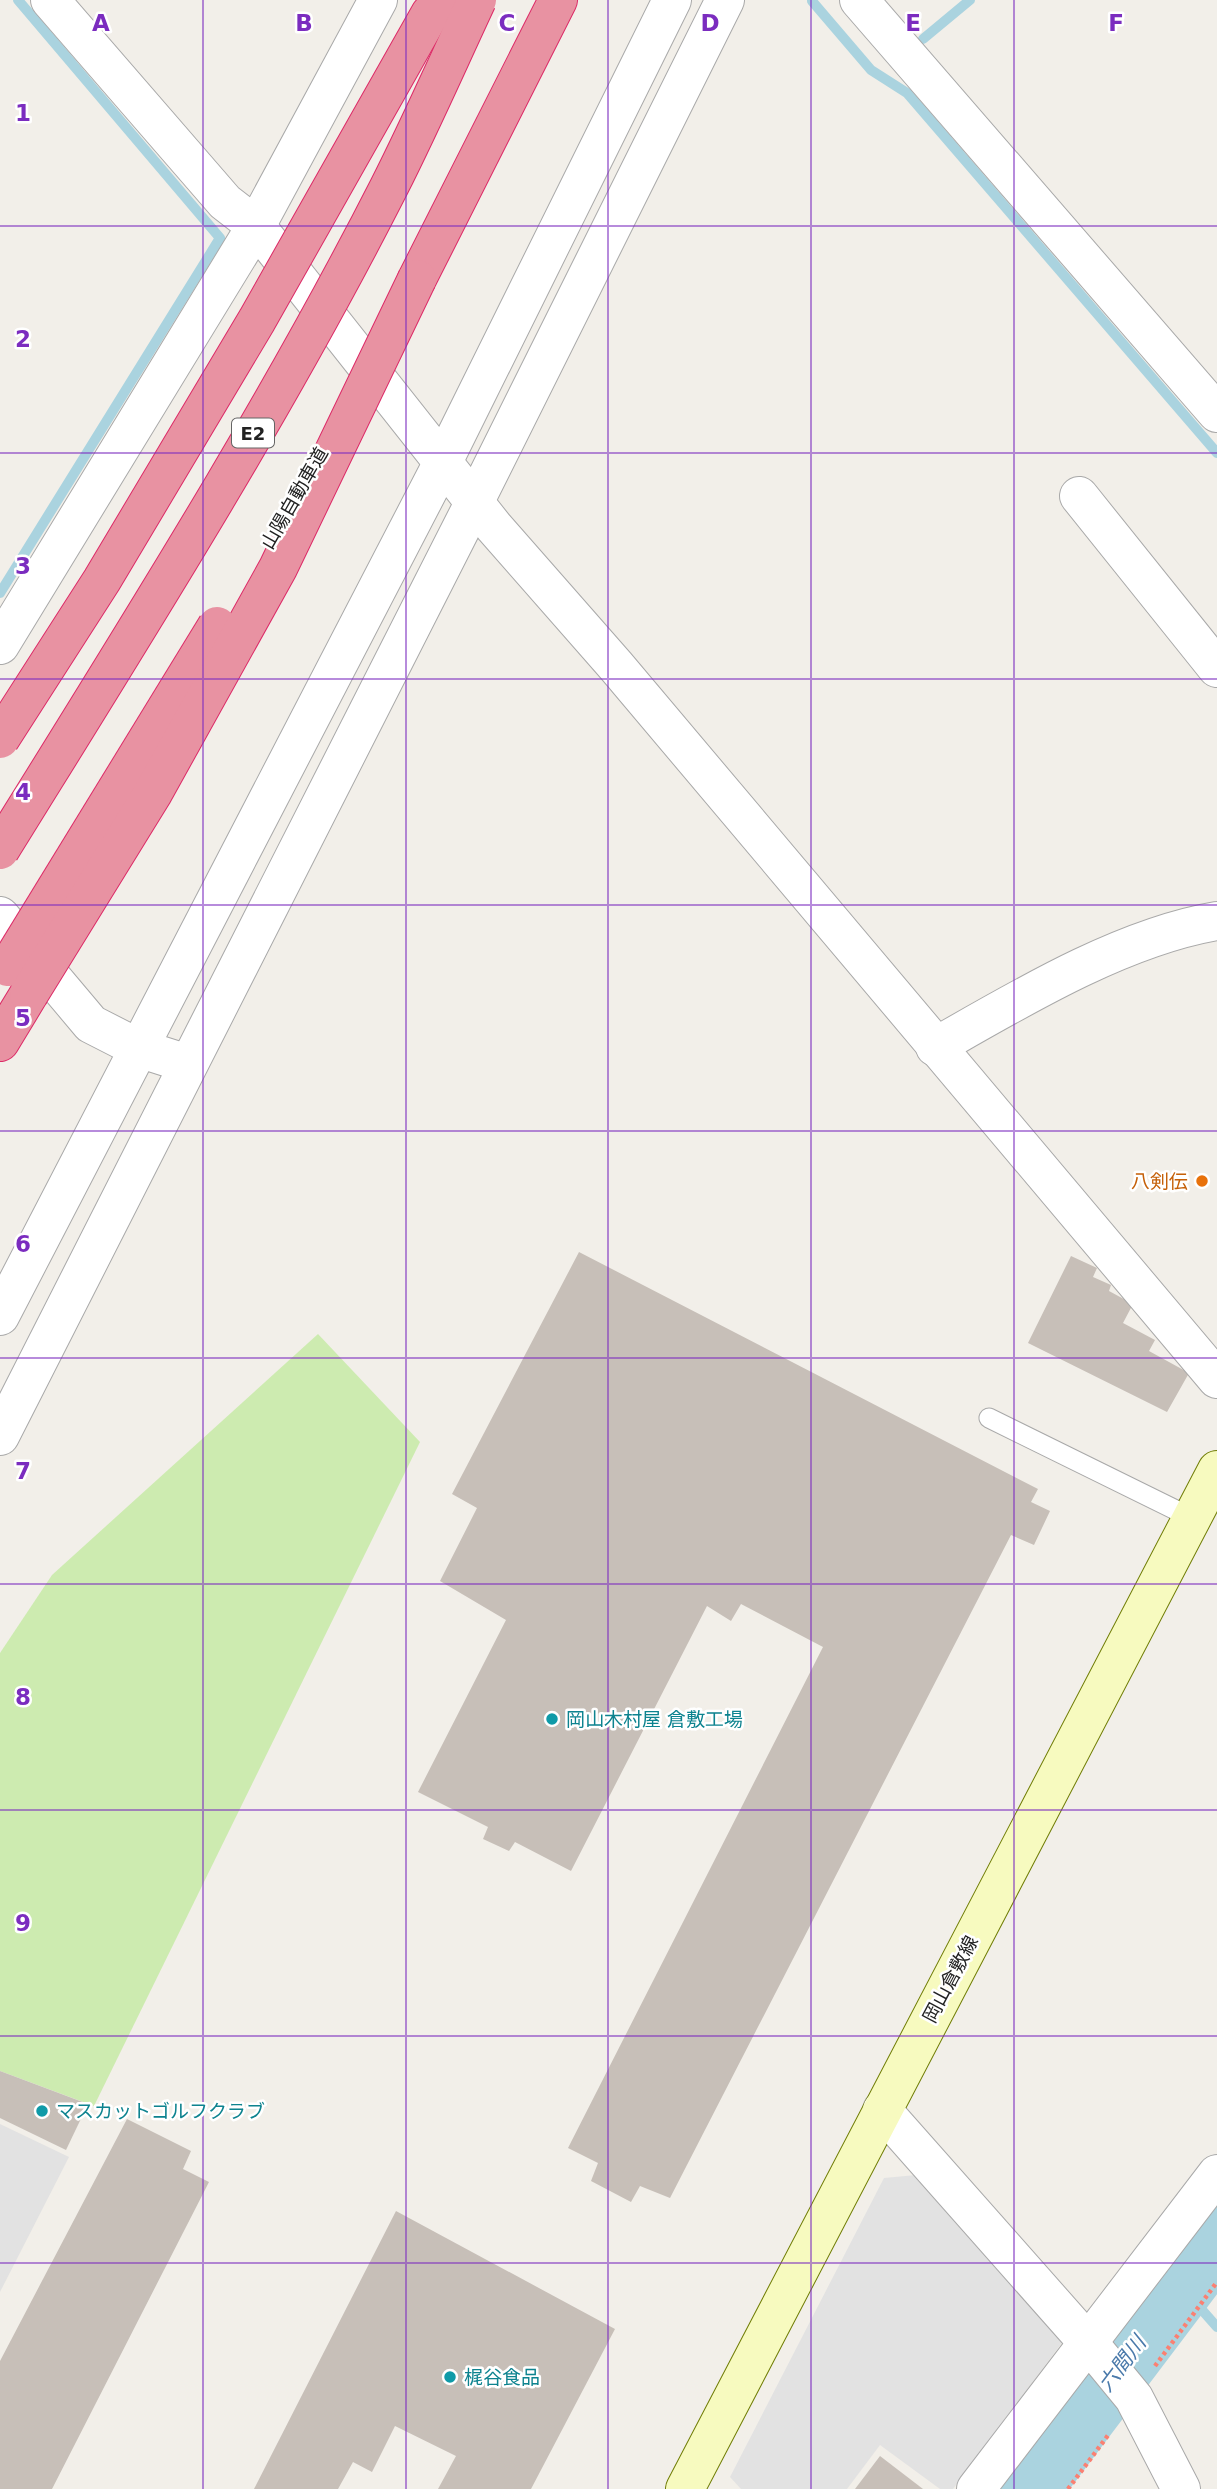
<svg xmlns="http://www.w3.org/2000/svg" width="1217" height="2489" font-family="'DejaVu Sans','Noto Sans JP',sans-serif">
	<style>
		.grass { fill: #cdebb0 }
		.parking { fill: #e2e2e2 }
		.lines { fill: none; stroke-linecap: round; stroke-linejoin: round }
		.stream { stroke: #aad3df; stroke-width: 10 }
		.river { stroke: #aad3df; stroke-width: 68 }
		.building { fill: #c7bfb8 }
		.service-casing { stroke: #a9a9a9; stroke-width: 21 }
		.minor-casing { stroke: #a9a9a9; stroke-width: 40 }
		.tertiary-casing { stroke: #a9a9a9; stroke-width: 40 }
		.secondary-casing { stroke: #707d05; stroke-width: 40 }
		.motorway-casing { stroke: #dc2a67; stroke-width: 40 }
		.path { stroke: #fa8072; stroke-width: 4.5; stroke-dasharray: 3.5 3.5; stroke-linecap: butt }
		.service { stroke: #fff; stroke-width: 19 }
		.minor { stroke: #fff; stroke-width: 38 }
		.tertiary { stroke: #fff; stroke-width: 38 }
		.secondary { stroke: #f7fabf; stroke-width: 38 }
		.motorway { stroke: #e892a2; stroke-width: 38 }
		.motorway-bridge-casing { stroke: #dc2a67; stroke-width: 40; stroke-linecap: butt }
		.motorway-bridge { stroke: #e892a2; stroke-width: 38 }
		.grid { fill: none; stroke: #7b2cbf; stroke-width: 2; stroke-opacity: 0.55 }
		.food-dot { fill: #e8710a; stroke: #fff; stroke-width: 2.5 }
		.culture-dot { fill: #0f9aa8; stroke: #fff; stroke-width: 2.5 }
		.labels { text-anchor: middle; dominant-baseline: central; stroke-width: 5; stroke-linejoin: round; paint-order: stroke }
		.shield { fill: #fff; stroke: #646464; stroke-width: 2 }
		.shield-label { font-size: 18px; font-weight: bold; fill: #222 }
		.street-label { font-size: 19px; fill: #222; stroke: #fff }
		.food-label { font-size: 19px; fill: #c56008; stroke: #fff; text-anchor: end }
		.culture-label { font-size: 19px; fill: #0d838f; stroke: #fff; text-anchor: start }
		.water-label { font-size: 21px; font-style: italic; fill: #4a7aab; stroke: #fff }
		.grid-label { font-size: 23px; text-anchor: middle; font-weight: bold; fill: #7b2cbf; stroke: #fff; stroke-width: 5; stroke-linejoin: round; paint-order: stroke }
	</style>
	<rect width="100%" height="100%" fill="#f2efe9"/>
	<!-- grass -->
	<polygon class="grass" points="318,1334 420,1442 94,2106 0,2071 0,1653 52,1575"/>
	<!-- parking -->
	<g class="parking">
		<polygon points="0,2124 69,2157 0,2292"/>
		<polygon points="916,2175 1064,2340 953,2489 940,2489 880,2445 847,2489 741,2489 730,2477 884,2178"/>
	</g>
	<g class="lines">
		<!-- stream -->
		<g class="stream">
			<polyline points="812,1 871,70 907,93 1217,453"/>
			<polyline points="923,39 970,0"/>
			<polyline points="0,593 220,238 18,0"/>
			<polyline points="1180,2285 1217,2327"/>
		</g>
		<!-- river -->
		<polyline class="river" points="1027,2489 1217,2238"/>
	</g>
	<!-- building -->
	<g class="building">
		<polygon points="579,1252 1038,1489 1031,1502 1050,1511 1034,1545 1011,1535 670,2198 640,2186 631,2202 591,2181 598,2163 568,2148 823,1647 741,1604 731,1621 707,1606 571,1871 515,1842 509,1851 483,1839 488,1827 418,1792 506,1620 440,1581 477,1508 452,1494"/>
		<polygon points="1071,1256 1097,1268 1093,1277 1111,1285 1109,1291 1133,1304 1123,1323 1155,1340 1149,1351 1189,1373 1167,1412 1028,1343"/>
		<polygon points="0,2071 88,2104 66,2150 0,2118"/>
		<polygon points="127,2119 191,2151 183,2169 209,2182 52,2489 0,2489 0,2361"/>
		<polygon points="396,2211 615,2329 531,2489 438,2489 456,2456 395,2426 372,2472 353,2462 338,2489 254,2489"/>
		<polygon points="880,2456 923,2489 855,2489"/>
	</g>
	<g class="lines">
		<!-- service casing -->
		<g class="service-casing">
			<polyline id="service" points="989,1418 1192,1518"/>
		</g>
		<!-- minor casing -->
		<g class="minor-casing">
			<g id="minor">
				<polyline points="50,0 225,202 256,226 494,527 616,666 1217,1379"/>
				<polyline points="1079,496 1217,668"/>
				<polyline points="0,645 256,226 378,0"/>
				<polyline points="0,916 91,1024 138,1048 188,1064"/>
				<path d="M935,1047c84,-48 187,-110 282,-126"/>
				<polyline points="882,2110 1097,2353 1134,2398 1181,2489"/>
				<polyline points="976,2489 1217,2174"/>
			</g>
		</g>
		<!-- tertiary casing -->
		<g class="tertiary-casing">
			<g id="tertiary">
				<polyline points="859,0 1217,413"/>
				<polyline points="0,1316 443,462 672,0"/>
				<polyline points="0,1436 474,503 725,0"/>
			</g>
		</g>
		<!-- secondary casing -->
		<g class="secondary-casing">
			<polyline id="secondary" points="685,2489 1217,1470"/>
		</g>
		<!-- motorway casing -->
		<g class="motorway-casing">
			<g id="motorway">
				<polyline points="417,279 558,0"/>
				<polyline points="0,1042 29,994"/>
			</g>
		</g>
		<!-- path -->
		<g class="path">
			<polyline points="1155,2366 1217,2282"/>
			<polyline points="1068,2489 1109,2434"/>
		</g>
		<!-- service -->
		<use href="#service" class="service"/>
		<!-- minor -->
		<use href="#minor" class="minor"/>
		<!-- tertiary -->
		<use href="#tertiary" class="tertiary"/>
		<!-- secondary -->
		<use href="#secondary" class="secondary"/>
		<!-- motorway -->
		<use href="#motorway" class="motorway"/>
		<!-- motorway-bridge casing -->
		<g class="motorway-bridge-casing">
			<g id="motorway-bridge">
				<polyline points="0,739 102,580 257,320 430,14 444,0"/>
				<path d="M0,850c135,-218 273,-435 389,-663 31,-61 59,-125 88,-187"/>
				<polyline points="8,967 217,626"/>
				<polyline points="29,994 153,793 278,568 417,279"/>
			</g>
		</g>
		<!-- motorway-bridge -->
		<use href="#motorway-bridge" class="motorway-bridge"/>
	</g>
	<!-- grid -->
	<path class="grid" d="M203,0v2489M406,0v2489M608,0v2489M811,0v2489M1014,0v2489M0,226h1217M0,453h1217M0,679h1217M0,905h1217M0,1131h1217M0,1358h1217M0,1584h1217M0,1810h1217M0,2036h1217M0,2263h1217"/>
	<!-- markers -->
	<circle class="food-dot" cx="1202" cy="1181" r="7"/>
	<g class="culture-dot">
		<circle cx="552" cy="1719" r="7"/>
		<circle cx="42" cy="2111" r="7"/>
		<circle cx="450" cy="2377" r="7"/>
	</g>
	<g class="labels">
		<!-- shield labels -->
		<rect class="shield" x="232" y="418.5" width="42" height="29" rx="5"/>
		<g class="shield-label">
			<text x="253" y="433">E2</text>
		</g>
		<!-- street labels -->
		<g class="street-label">
			<text transform="translate(294 498) rotate(-60)">山陽自動車道</text>
			<text transform="translate(950 1979) rotate(-62)">岡山倉敷線</text>
		</g>
		<!-- food labels -->
		<g class="food-label">
			<text x="1188" y="1181">八剣伝</text>
		</g>
		<!-- culture labels -->
		<g class="culture-label">
			<text x="566" y="1719">岡山木村屋 倉敷工場</text>
			<text x="56" y="2111">マスカットゴルフクラブ</text>
			<text x="464" y="2377">梶谷食品</text>
		</g>
		<!-- water labels -->
		<g class="water-label">
			<text transform="translate(1122 2364) rotate(-53)">六間川</text>
		</g>
	</g>
	<g class="grid-label">
		<text x="101" y="31">A</text>
		<text x="304" y="31">B</text>
		<text x="507" y="31">C</text>
		<text x="710" y="31">D</text>
		<text x="913" y="31">E</text>
		<text x="1116" y="31">F</text>
		<text x="23" y="121">1</text>
		<text x="23" y="347">2</text>
		<text x="23" y="574">3</text>
		<text x="23" y="800">4</text>
		<text x="23" y="1026">5</text>
		<text x="23" y="1252">6</text>
		<text x="23" y="1479">7</text>
		<text x="23" y="1705">8</text>
		<text x="23" y="1931">9</text>
	</g>
</svg>
